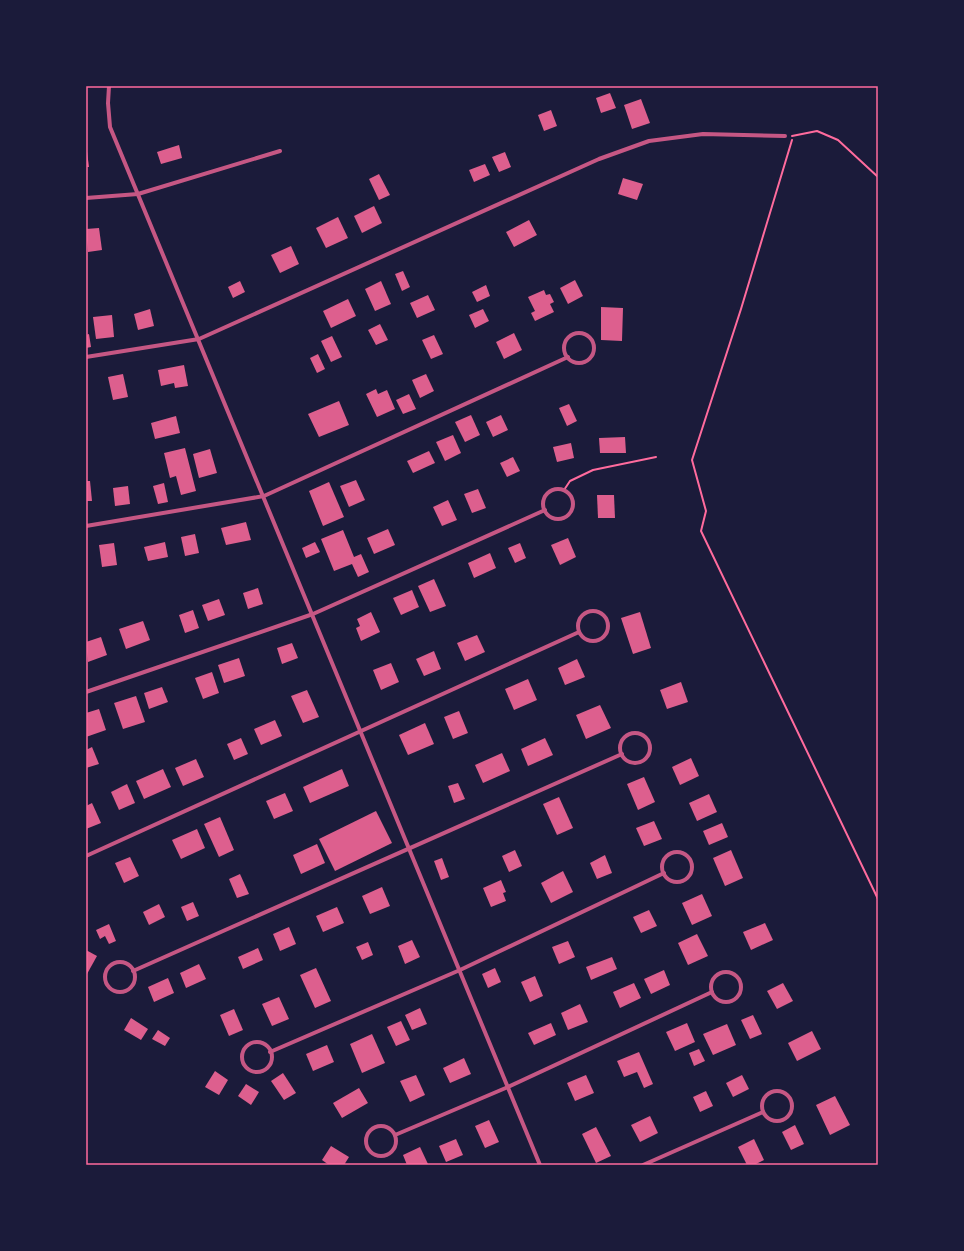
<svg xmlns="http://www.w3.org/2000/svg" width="964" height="1251" font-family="'Roboto Condensed',sans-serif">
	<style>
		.building { fill: #dd5f8e }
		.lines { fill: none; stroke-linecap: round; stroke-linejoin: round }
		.path { stroke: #ff6b9d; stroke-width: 2 }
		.minor { stroke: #c65784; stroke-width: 4 }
		.neatline { fill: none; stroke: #ff6b9d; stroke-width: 1.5 }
	</style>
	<rect width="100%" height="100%" fill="#1b1b3a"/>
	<!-- building -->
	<g class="building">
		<polygon points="610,93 616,108 601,113 596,98"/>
		<polygon points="641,99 650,123 632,129 624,105"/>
		<polygon points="551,110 557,126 544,131 538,115"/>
		<polygon points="86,144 89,167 86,167"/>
		<polygon points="179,145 182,158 161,164 157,152"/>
		<polygon points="505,152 511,167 499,172 492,157"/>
		<polygon points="485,164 490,175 474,182 469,170"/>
		<polygon points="379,174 390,195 379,200 369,179"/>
		<polygon points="623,178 643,184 637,200 618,194"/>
		<polygon points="374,206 382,223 362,233 354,216"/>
		<polygon points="338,217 348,238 326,248 316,228"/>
		<polygon points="529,220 537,235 514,247 506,232"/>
		<polygon points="99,228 102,250 88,252 86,229"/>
		<polygon points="291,246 299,264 280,273 271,255"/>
		<polygon points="403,271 410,287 402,291 395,274"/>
		<polygon points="575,280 583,296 568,304 560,288"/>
		<polygon points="240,281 245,292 233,298 228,287"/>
		<polygon points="381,281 391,304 375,311 365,289"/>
		<polygon points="486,285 490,296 477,302 472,292"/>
		<polygon points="544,290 546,295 550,294 554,302 550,304 554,312 535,321 531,313 535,311 528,297"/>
		<polygon points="428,295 435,310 417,318 410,303"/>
		<polygon points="348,299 356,316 331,328 323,311"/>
		<polygon points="601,307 623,308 622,341 601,340"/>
		<polygon points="150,309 154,326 138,330 134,314"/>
		<polygon points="483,309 489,321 475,328 469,315"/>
		<polygon points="112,315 114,337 96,339 93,317"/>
		<polygon points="380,324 388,340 376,345 368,330"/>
		<polygon points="514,333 522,350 504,359 496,342"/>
		<polygon points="89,334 91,347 86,348 86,335"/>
		<polygon points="434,335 443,354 431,359 422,340"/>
		<polygon points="332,336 342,357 331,362 321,341"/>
		<polygon points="318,354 325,369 317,373 310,358"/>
		<polygon points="184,365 188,386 175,388 174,383 161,386 158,370"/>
		<polygon points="123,374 128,397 113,400 108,377"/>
		<polygon points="426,374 434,391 420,398 412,380"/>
		<polygon points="376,389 378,394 387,390 395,409 377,417 366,394"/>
		<polygon points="409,394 416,409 403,414 396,400"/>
		<polygon points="339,401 349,425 319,437 308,414"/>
		<polygon points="569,404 577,421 567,426 559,408"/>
		<polygon points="471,415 480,435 465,442 455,422"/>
		<polygon points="501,415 508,430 493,437 486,422"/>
		<polygon points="176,416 180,433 155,439 151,423"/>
		<polygon points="453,435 461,453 445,461 436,442"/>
		<polygon points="625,437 626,453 600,453 599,438"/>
		<polygon points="571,443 574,458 557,462 553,447"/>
		<polygon points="185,448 196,491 181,495 176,476 170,478 164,453"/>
		<polygon points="210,449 217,473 199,478 193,454"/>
		<polygon points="429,451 435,463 413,473 407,461"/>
		<polygon points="513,457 520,471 507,477 500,463"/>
		<polygon points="356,480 365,500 349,507 340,486"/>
		<polygon points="86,481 90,481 92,501 86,501"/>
		<polygon points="329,482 344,517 323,526 309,491"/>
		<polygon points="164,483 168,502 158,504 153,486"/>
		<polygon points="128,486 130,504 115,506 113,488"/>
		<polygon points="478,489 486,508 472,513 464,494"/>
		<polygon points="597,495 614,495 615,518 598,518"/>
		<polygon points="448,500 457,520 442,526 433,507"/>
		<polygon points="246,522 251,540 226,545 221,528"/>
		<polygon points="388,529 395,545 374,554 367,538"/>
		<polygon points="343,530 354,557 361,554 369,572 358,577 352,564 334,571 321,539"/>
		<polygon points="195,534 199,553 185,556 181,537"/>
		<polygon points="568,538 576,557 560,565 551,545"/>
		<polygon points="165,542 168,557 148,561 144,547"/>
		<polygon points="315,542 320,552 306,558 302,548"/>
		<polygon points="114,543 117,565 102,567 99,545"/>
		<polygon points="520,543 526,558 515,563 508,548"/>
		<polygon points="490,553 496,568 474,578 468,563"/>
		<polygon points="434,579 446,606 430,612 418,586"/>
		<polygon points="258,588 263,604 248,609 243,593"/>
		<polygon points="412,590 419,607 401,615 393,598"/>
		<polygon points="219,599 225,615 208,621 202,605"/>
		<polygon points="193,610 199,628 185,633 179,615"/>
		<polygon points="371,612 380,632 361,641 356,628 360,626 357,619"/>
		<polygon points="640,612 651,648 633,654 621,618"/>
		<polygon points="143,621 150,640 126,649 119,629"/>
		<polygon points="477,635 485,652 465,661 457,643"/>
		<polygon points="101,637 107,655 88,662 86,642"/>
		<polygon points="292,643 298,658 282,664 277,648"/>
		<polygon points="434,651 441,669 424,676 416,659"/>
		<polygon points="239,658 245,676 224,683 218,665"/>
		<polygon points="577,659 585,677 565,685 558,668"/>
		<polygon points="391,663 399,682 381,690 373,670"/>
		<polygon points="212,672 219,693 203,699 195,678"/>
		<polygon points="528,679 537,700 514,710 505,689"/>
		<polygon points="681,682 688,702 667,709 660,690"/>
		<polygon points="162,687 168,702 149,709 144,693"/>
		<polygon points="307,690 319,717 303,723 291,696"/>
		<polygon points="136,696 145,722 123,729 114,703"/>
		<polygon points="600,705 611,728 586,739 576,715"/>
		<polygon points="99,709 106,730 86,737 86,713"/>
		<polygon points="459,711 468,733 453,739 444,717"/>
		<polygon points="275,720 282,736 261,745 254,729"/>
		<polygon points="425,723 434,744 408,755 399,735"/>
		<polygon points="241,738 248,754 234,760 227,744"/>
		<polygon points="545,738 553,755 528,766 521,749"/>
		<polygon points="92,747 99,764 86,768 86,750"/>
		<polygon points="502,753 510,771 483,783 475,765"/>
		<polygon points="691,758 699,776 680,785 672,767"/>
		<polygon points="196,759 204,777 183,786 175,768"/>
		<polygon points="163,769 171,787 144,799 136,781"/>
		<polygon points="342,769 349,786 310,803 303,787"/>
		<polygon points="644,777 655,802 638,810 627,784"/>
		<polygon points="458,783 465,799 454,803 448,786"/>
		<polygon points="127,784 135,803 119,810 111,792"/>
		<polygon points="285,793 293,811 274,819 266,801"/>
		<polygon points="709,794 717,812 697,821 689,803"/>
		<polygon points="559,797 573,828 557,835 543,804"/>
		<polygon points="92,803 101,823 86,829 86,806"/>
		<polygon points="376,811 392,843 335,871 319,839"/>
		<polygon points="220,817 234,850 219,857 204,824"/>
		<polygon points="654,821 662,839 644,846 636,828"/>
		<polygon points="722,823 728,837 709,845 703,831"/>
		<polygon points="197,829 205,848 181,859 172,840"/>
		<polygon points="317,844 325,863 301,874 293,855"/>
		<polygon points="515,850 522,866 509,872 502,856"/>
		<polygon points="731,850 743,878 725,886 713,858"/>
		<polygon points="605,855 612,873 597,879 590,863"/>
		<polygon points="130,857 139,876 124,883 115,863"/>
		<polygon points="442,858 449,877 441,880 434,861"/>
		<polygon points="563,871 573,892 551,903 541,883"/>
		<polygon points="240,874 249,894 237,898 229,879"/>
		<polygon points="501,880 506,892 503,893 506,901 491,907 483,888"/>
		<polygon points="382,887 390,906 370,914 362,896"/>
		<polygon points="702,894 712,916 692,925 682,903"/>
		<polygon points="193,902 199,916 187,921 181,907"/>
		<polygon points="159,904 165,917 149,925 143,912"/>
		<polygon points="337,907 344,923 323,932 316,916"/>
		<polygon points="649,910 657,926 641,933 633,917"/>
		<polygon points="765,923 773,940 751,950 743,932"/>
		<polygon points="109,924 116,941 109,944 105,936 100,939 96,930"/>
		<polygon points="289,927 296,944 280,951 273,934"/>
		<polygon points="697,934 708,956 688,965 678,943"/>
		<polygon points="412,940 420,957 405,964 398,946"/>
		<polygon points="568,941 575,957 559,964 552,947"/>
		<polygon points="368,942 373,955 362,960 356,947"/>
		<polygon points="258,948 263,960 243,969 238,957"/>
		<polygon points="86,950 97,956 87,974 86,974"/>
		<polygon points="612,957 617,969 591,980 586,967"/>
		<polygon points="199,964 206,979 186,988 180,973"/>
		<polygon points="316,968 331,1001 315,1008 300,975"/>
		<polygon points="495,968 501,982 488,988 482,974"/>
		<polygon points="664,970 670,985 651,994 644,979"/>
		<polygon points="535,976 543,996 530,1002 521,982"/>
		<polygon points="168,978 174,993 154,1002 148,987"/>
		<polygon points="634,983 641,998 620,1008 613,992"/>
		<polygon points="783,983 793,1001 777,1009 767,991"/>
		<polygon points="279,997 289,1019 272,1026 262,1004"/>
		<polygon points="580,1004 588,1022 568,1030 561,1013"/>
		<polygon points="420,1008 427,1024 412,1030 405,1015"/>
		<polygon points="234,1009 243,1030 229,1036 220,1015"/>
		<polygon points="753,1015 762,1034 750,1039 741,1020"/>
		<polygon points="131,1018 148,1029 141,1040 124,1030"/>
		<polygon points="401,1021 410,1040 396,1046 387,1027"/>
		<polygon points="551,1023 556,1035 534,1045 528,1033"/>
		<polygon points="687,1023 695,1042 675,1051 666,1032"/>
		<polygon points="727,1024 736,1045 713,1055 703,1034"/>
		<polygon points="158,1030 170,1038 165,1046 152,1039"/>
		<polygon points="812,1031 821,1049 797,1061 788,1043"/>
		<polygon points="372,1034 385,1063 362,1073 350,1044"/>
		<polygon points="327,1045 334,1062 313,1071 306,1054"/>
		<polygon points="699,1049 705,1061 694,1066 689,1053"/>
		<polygon points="639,1052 653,1084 644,1088 637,1072 624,1077 617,1061"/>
		<polygon points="464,1058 471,1074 450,1083 443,1068"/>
		<polygon points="215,1071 228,1080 219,1095 205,1087"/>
		<polygon points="283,1073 296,1093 284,1100 271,1081"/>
		<polygon points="416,1075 425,1095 410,1102 400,1081"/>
		<polygon points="586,1075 594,1093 575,1101 567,1083"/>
		<polygon points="742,1075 749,1089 733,1097 726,1083"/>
		<polygon points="246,1084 259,1092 251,1105 238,1096"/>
		<polygon points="359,1088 368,1103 342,1118 333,1103"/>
		<polygon points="706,1091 713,1106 700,1112 693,1097"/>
		<polygon points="835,1096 850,1125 830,1135 816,1105"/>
		<polygon points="650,1116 658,1133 640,1142 631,1125"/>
		<polygon points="489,1120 499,1142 485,1148 475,1126"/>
		<polygon points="795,1125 804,1144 791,1150 782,1132"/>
		<polygon points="596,1127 611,1156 596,1163 582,1134"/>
		<polygon points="456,1139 463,1155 446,1162 439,1146"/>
		<polygon points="754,1139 764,1160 754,1165 747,1165 738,1147"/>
		<polygon points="331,1146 349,1157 344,1165 329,1165 322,1160"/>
		<polygon points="420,1147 428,1164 407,1165 403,1155"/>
	</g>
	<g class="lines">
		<!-- path -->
		<g class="path">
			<polyline points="792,136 817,131 838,140 878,177"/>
			<polyline points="792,140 741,309 692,460 706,511 701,531 878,899"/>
			<polyline points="564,490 570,481 593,470 656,457"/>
		</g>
		<!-- minor -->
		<g class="minor">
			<polyline points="109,86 108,103 110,127 540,1165"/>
			<polyline points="86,198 138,194 280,151"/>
			<circle cx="579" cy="348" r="15"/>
			<polyline points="86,357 199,339 599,159 649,141 703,134 785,136"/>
			<circle cx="558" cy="504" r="15"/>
			<polyline points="86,526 264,496 568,357"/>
			<circle cx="593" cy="626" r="15"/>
			<polyline points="86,692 313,614 545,510"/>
			<circle cx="635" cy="748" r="15"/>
			<circle cx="677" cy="867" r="15"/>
			<polyline points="86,856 579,632"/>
			<circle cx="120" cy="977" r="15"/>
			<polyline points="133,971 622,754"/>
			<circle cx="726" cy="987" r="15"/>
			<circle cx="257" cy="1057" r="15"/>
			<polyline points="270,1052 460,970 664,873"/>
			<circle cx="777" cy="1106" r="15"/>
			<circle cx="381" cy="1141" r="15"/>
			<polyline points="395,1135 508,1087 712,992"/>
			<polyline points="643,1165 763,1112"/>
		</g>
	</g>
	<!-- border -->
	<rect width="964" height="1251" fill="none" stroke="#1b1b3a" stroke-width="174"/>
	<rect x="87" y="87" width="790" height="1077" class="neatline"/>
</svg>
